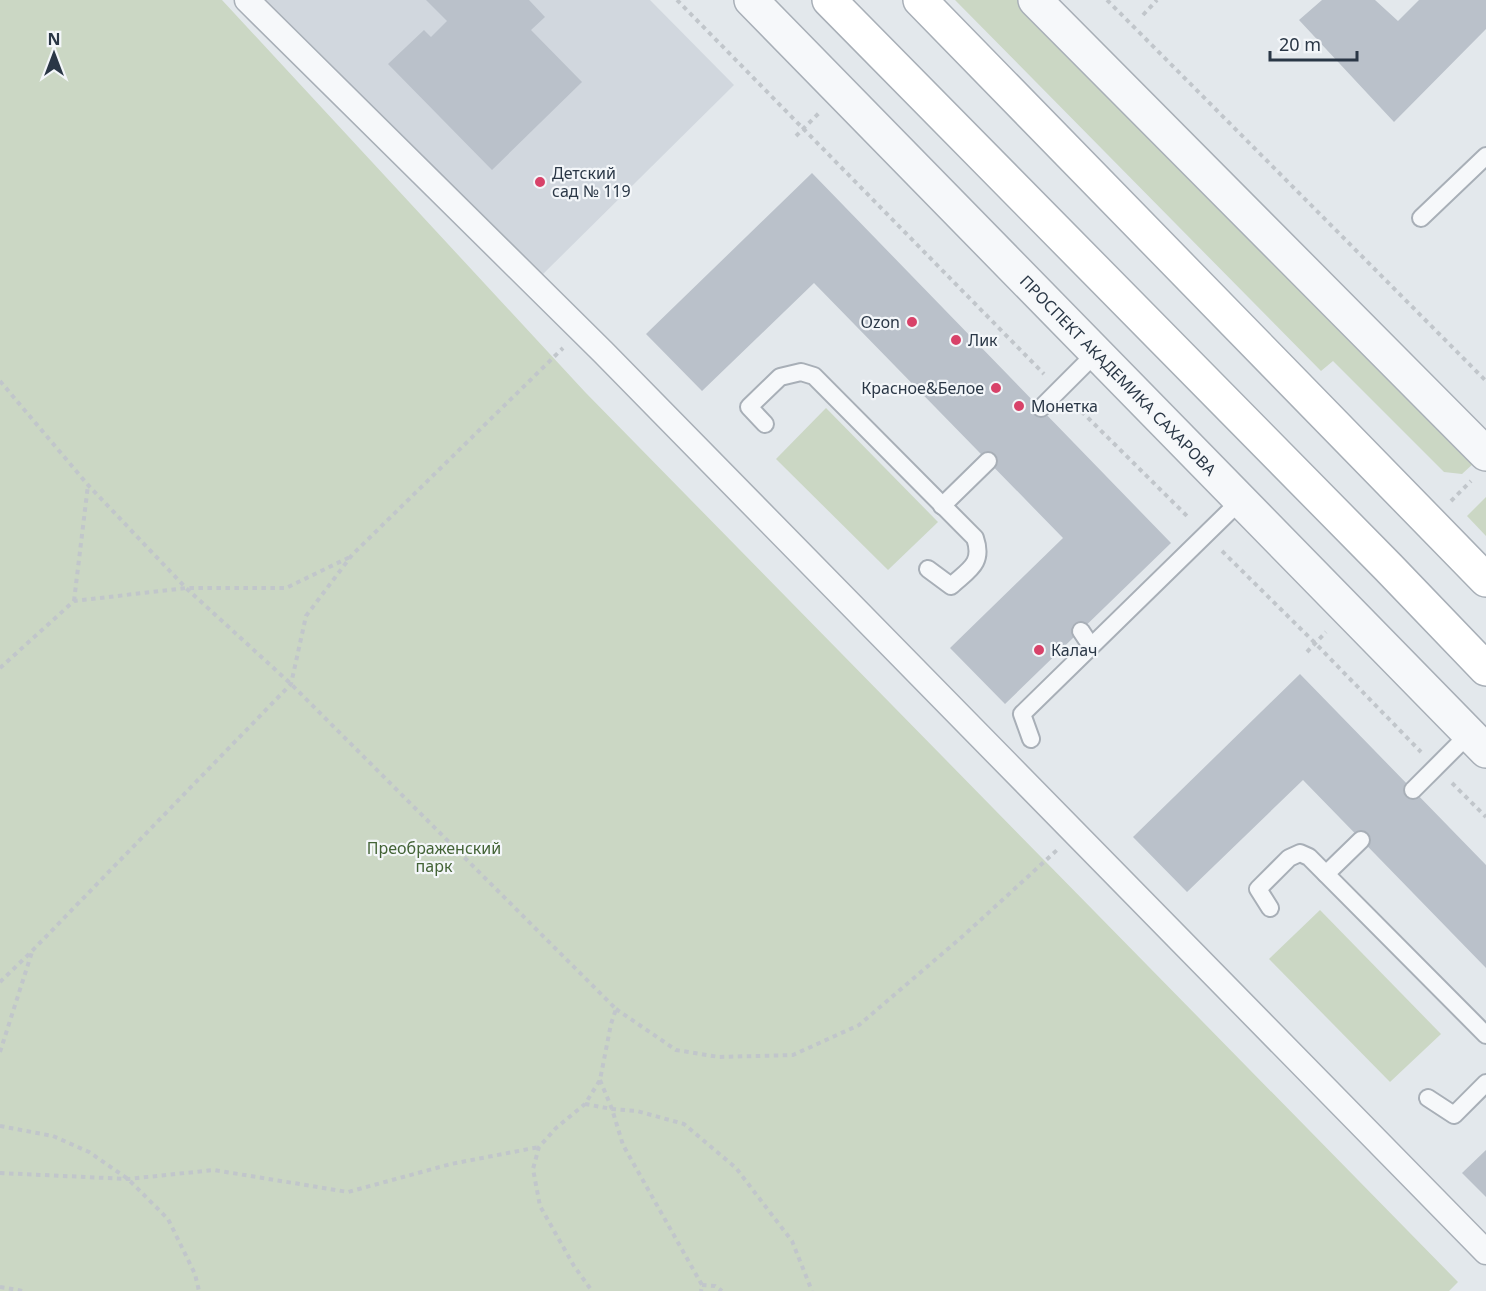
<svg xmlns="http://www.w3.org/2000/svg" width="1486" height="1291" font-family="'Noto Sans',sans-serif">
	<style>
		.built { fill: #d1d7de }
		.green { fill: #cbd7c4 }
		.building { fill: #bac1ca }
		.lines { fill: none; stroke-linecap: round; stroke-linejoin: round }
		.service-casing { stroke: #a8afb7; stroke-width: 20 }
		.pedestrian-casing { stroke: #a8afb7; stroke-width: 27 }
		.minor-casing { stroke: #a8afb7; stroke-width: 36 }
		.secondary-casing { stroke: #a8afb7; stroke-width: 36 }
		.path { stroke: #c1c6cb; stroke-width: 4; stroke-dasharray: 4.5 4.5; stroke-linecap: butt }
		.service { stroke: #f6f8fa; stroke-width: 16 }
		.pedestrian { stroke: #f6f8fa; stroke-width: 24 }
		.minor { stroke: #f6f8fa; stroke-width: 33 }
		.secondary { stroke: #fff; stroke-width: 33 }
		.poi-dot { fill: #d84269; stroke: #f3f6f9; stroke-width: 2 }
		.labels { text-anchor: middle; dominant-baseline: central; stroke-width: 4.5; stroke-linejoin: round; paint-order: stroke }
		.poi-label { font-size: 16px; fill: #2a3746; stroke: #f3f6f9; text-anchor: start }
		.street-label { font-size: 16px; fill: #2a3746; stroke: #f3f6f9 }
		.park-label { font-size: 16px; fill: #436336; stroke: #f3f6f9 }
	</style>
	<rect width="100%" height="100%" fill="#e3e8ec"/>
	<!-- built -->
	<polygon class="built" points="264,0 650,0 734,85 539,278"/>
	<!-- green -->
	<g class="green">
		<polygon points="0,0 222,0 585,392 1458,1282 1449,1291 0,1291"/>
		<polygon points="955,0 1017,0 1474,463 1462,474 1444,472 1333,361 1321,371"/>
		<polygon points="826,408 938,522 888,570 776,459"/>
		<polygon points="1486,497 1486,536 1467,516"/>
		<polygon points="1320,910 1441,1034 1390,1082 1269,959"/>
	</g>
	<!-- building -->
	<g class="building">
		<polygon points="426,0 529,0 545,17 531,30 582,82 492,170 388,64 424,30 431,37 447,21"/>
		<polygon points="1322,0 1375,0 1398,21 1419,0 1486,0 1486,29 1394,122 1299,20"/>
		<polygon points="812,173 1171,543 1005,704 950,648 1063,538 814,283 702,391 646,334"/>
		<polygon points="1300,674 1486,865 1486,968 1303,780 1187,892 1133,837"/>
		<polygon points="1486,1150 1486,1197 1462,1173"/>
	</g>
	<g class="lines">
		<!-- service casing -->
		<g class="service-casing">
			<g id="service">
				<polyline points="1421,218 1486,156"/>
				<polyline points="1041,408 1096,353"/>
				<path d="M765,424l-16,-17 31,-30 21,-5 13,4 161,162c9,26 -7,32 -24,48l-23,-17"/>
				<polyline points="942,506 988,461"/>
				<polyline points="1081,631 1091,646"/>
				<polyline points="1031,739 1022,714 1241,500"/>
				<polyline points="1413,790 1469,734"/>
				<polyline points="1326,874 1361,840"/>
				<polyline points="1270,908 1258,889 1289,858 1300,853 1309,857 1486,1035"/>
				<polyline points="1428,1098 1454,1115 1486,1083"/>
			</g>
		</g>
		<!-- pedestrian casing -->
		<g class="pedestrian-casing">
			<polyline id="pedestrian" points="247,0 603,352 1486,1252"/>
		</g>
		<!-- minor casing -->
		<g class="minor-casing">
			<g id="minor">
				<path id="s1" d="M751,0l735,751"/>
				<polyline points="1035,0 1486,454"/>
			</g>
		</g>
		<!-- secondary casing -->
		<g class="secondary-casing">
			<g id="secondary">
				<polyline points="829,0 1388,567 1486,669"/>
				<polyline points="920,0 1486,580"/>
			</g>
		</g>
		<!-- path -->
		<g class="path">
			<polyline points="677,0 1044,374"/>
			<polyline points="1107,0 1486,381"/>
			<polyline points="1143,15 1157,0"/>
			<polyline points="796,136 819,113"/>
			<polyline points="0,381 88,485 186,588 291,684 616,1009 611,1024 600,1080 585,1104 556,1128 539,1147 533,1169 540,1206 574,1266 592,1291"/>
			<polyline points="1075,405 1189,518"/>
			<polyline points="1451,501 1471,481"/>
			<polyline points="1222,551 1315,643 1421,752"/>
			<polyline points="74,601 88,485"/>
			<polyline points="1307,652 1326,632"/>
			<polyline points="0,668 74,601 186,588 286,588 352,556"/>
			<polyline points="1452,783 1486,817"/>
			<polyline points="0,982 32,951 291,684 306,616 352,555 563,348"/>
			<polyline points="616,1009 676,1050 719,1057 793,1055 859,1025 963,936 1057,850"/>
			<polyline points="0,1052 32,952"/>
			<polyline points="600,1080 612,1109 623,1145 702,1285 701,1291"/>
			<polyline points="585,1104 612,1109 637,1111 684,1124 736,1168 792,1241 812,1291"/>
			<polyline points="0,1126 53,1136 89,1152 128,1179 168,1219 195,1274 199,1291"/>
			<polyline points="0,1173 128,1179 214,1170 348,1192 451,1164 539,1147"/>
			<polyline points="702,1285 715,1286 722,1291"/>
			<polyline points="0,1287 23,1291"/>
		</g>
		<!-- service -->
		<use href="#service" class="service"/>
		<!-- pedestrian -->
		<use href="#pedestrian" class="pedestrian"/>
		<!-- minor -->
		<use href="#minor" class="minor"/>
		<!-- secondary -->
		<use href="#secondary" class="secondary"/>
	</g>
	<!-- markers -->
	<g class="poi-dot">
		<circle cx="540" cy="182" r="6"/>
		<circle cx="912" cy="322" r="6"/>
		<circle cx="956" cy="340" r="6"/>
		<circle cx="996" cy="388" r="6"/>
		<circle cx="1019" cy="406" r="6"/>
		<circle cx="1039" cy="650" r="6"/>
	</g>
	<g class="labels">
		<!-- poi labels -->
		<g class="poi-label">
			<text x="552" y="173">Детский<tspan x="552" dy="18">сад № 119</tspan></text>
			<text x="900" y="322" text-anchor="end">Ozon</text>
			<text x="968" y="340">Лик</text>
			<text x="984" y="388" text-anchor="end">Красное&amp;Белое</text>
			<text x="1031" y="406">Монетка</text>
			<text x="1051" y="650">Калач</text>
		</g>
		<!-- street labels -->
		<g class="street-label">
			<text stroke="none"><textPath href="#s1" startOffset="525">ПРОСПЕКТ АКАДЕМИКА САХАРОВА</textPath></text>
		</g>
		<!-- park labels -->
		<g class="park-label">
			<text x="434" y="848">Преображенский<tspan x="434" dy="18">парк</tspan></text>
		</g>
	</g>
	<!-- north arrow -->
	<g transform="translate(54 54)" stroke="#f3f6f9" stroke-width="4.5" paint-order="stroke">
	<path d="M0-4.5L10 22L0 15L-10 22Z" fill="#2a3746"/>
	<text y="-9" font-size="16" font-weight="bold" text-anchor="middle" fill="#2a3746">N</text>
	</g>
	<!-- scale -->
	<path d="M1270 51v9h87v-9" fill="none" stroke="#2a3746" stroke-width="3"/>
	<text x="1279" y="51" font-size="18" fill="#2a3746" stroke="#f3f6f9" stroke-width="4.5" paint-order="stroke">20 m</text>
</svg>
